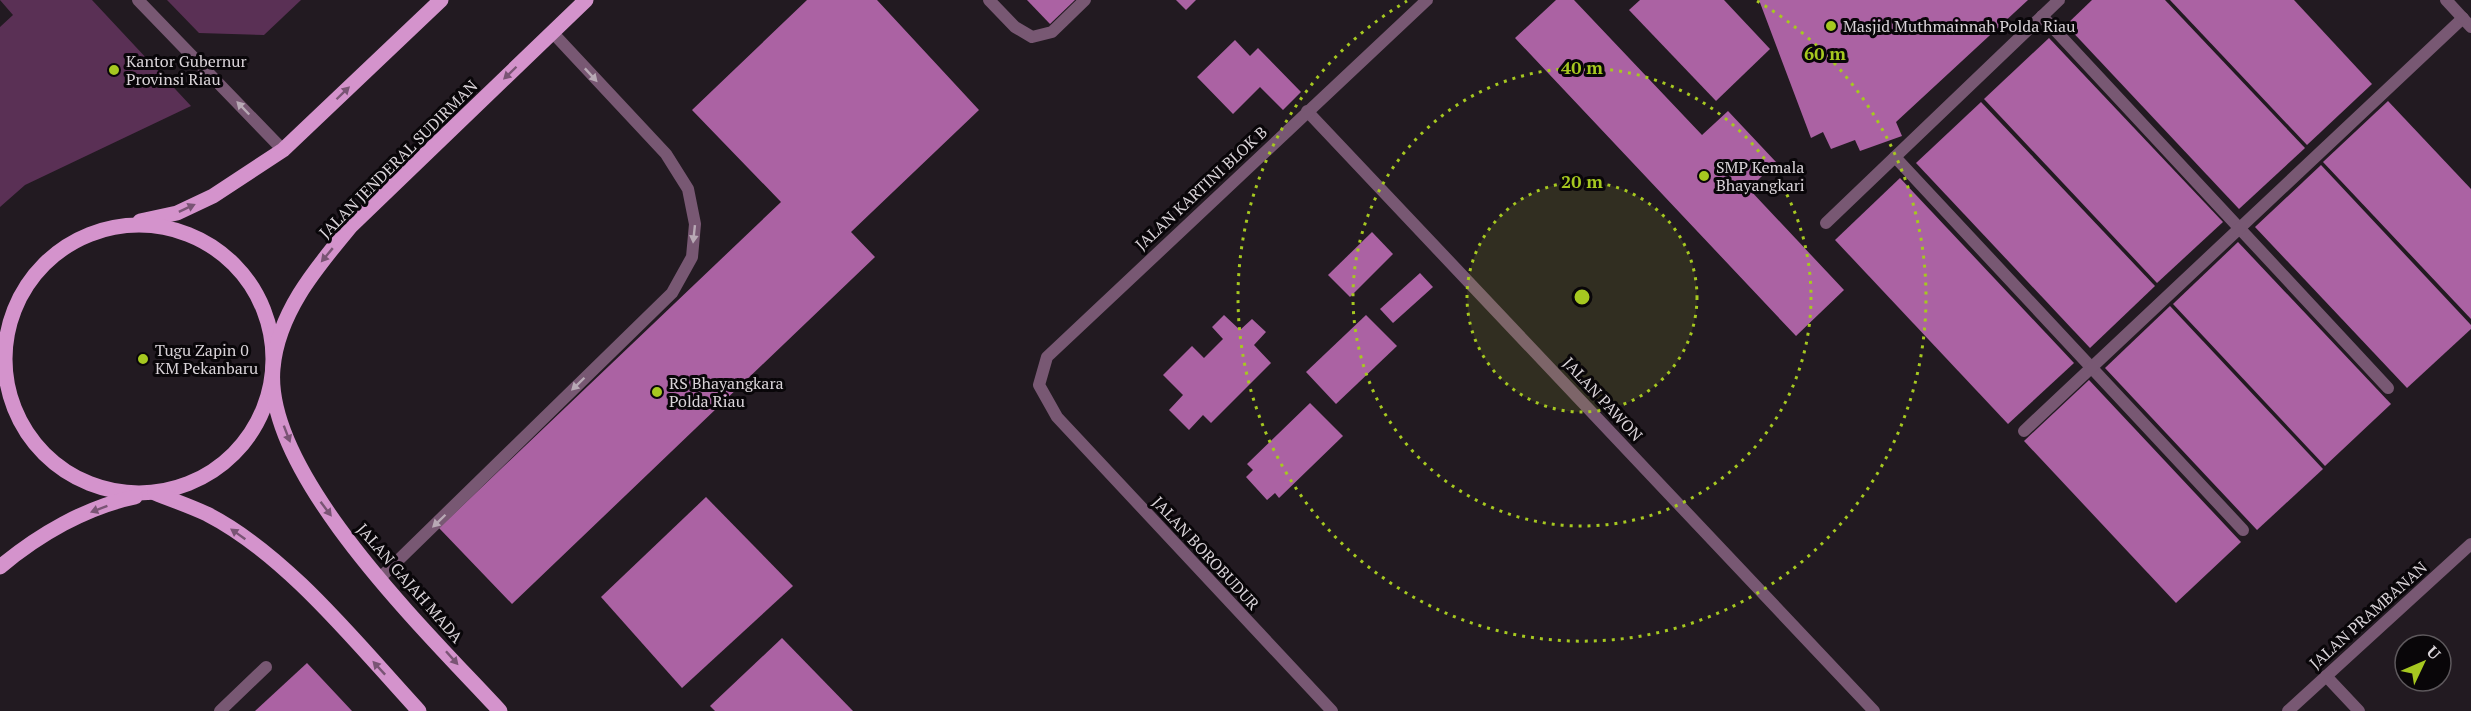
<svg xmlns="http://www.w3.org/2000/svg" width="2471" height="711" font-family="'PT Serif',serif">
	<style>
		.green { fill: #5a3055 }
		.building { fill: #ab62a3 }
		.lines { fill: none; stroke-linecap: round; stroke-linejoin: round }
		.service { stroke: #785873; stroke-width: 12 }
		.minor { stroke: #785873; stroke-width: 12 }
		.primary { stroke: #d493cc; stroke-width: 15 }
		.oneway { fill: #795474 }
		.oneway2 { fill: #b8a9b5 }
		.ring { fill: none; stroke: #a6c820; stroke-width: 3; stroke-dasharray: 3 6 }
		.poi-dot { fill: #a6c820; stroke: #090609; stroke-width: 2 }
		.labels { text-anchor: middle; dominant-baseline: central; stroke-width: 6; stroke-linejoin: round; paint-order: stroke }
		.poi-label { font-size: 16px; fill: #dad4d9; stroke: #090609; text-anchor: start }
		.street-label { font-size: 16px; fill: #dad4d9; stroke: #090609 }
		.centre { fill: #a6c820; stroke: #090609; stroke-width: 3 }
		.ring-label { font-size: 18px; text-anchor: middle; font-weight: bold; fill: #a6c820; stroke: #090609; stroke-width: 6; stroke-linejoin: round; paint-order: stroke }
	</style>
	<rect width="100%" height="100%" fill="#221a21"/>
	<!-- green -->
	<g class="green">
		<polygon points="0,0 92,0 191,106 25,185 0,207 0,27 13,15"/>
		<polygon points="167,0 301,0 264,35 199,33"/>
	</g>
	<!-- building -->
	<g class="building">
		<polygon points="807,0 877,0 979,110 851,232 875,257 512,604 439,528 781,202 692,110"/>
		<polygon points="1027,0 1075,0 1050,24"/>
		<polygon points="1176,0 1196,0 1186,10"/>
		<polygon points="1556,0 1574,0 1702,135 1728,111 1776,162 1749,189 1844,290 1796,336 1515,38"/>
		<polygon points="1640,0 1724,0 1770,49 1716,101 1629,10"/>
		<polygon points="1759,0 2028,0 1896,122 1902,136 1860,151 1855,140 1831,149 1823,132 1811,138"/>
		<polygon points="2092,0 2165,0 2305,148 2239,209 2066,25"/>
		<polygon points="2170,0 2294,0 2372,84 2307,145"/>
		<polygon points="2049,38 2223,222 2157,283 1984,99"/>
		<polygon points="1235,40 1250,56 1258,48 1301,92 1283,110 1260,87 1233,114 1197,77"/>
		<polygon points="2388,101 2471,189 2471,319 2323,162"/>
		<polygon points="1981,102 2155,286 2090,348 1916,163"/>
		<polygon points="2321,165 2471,325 2471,329 2407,388 2255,227"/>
		<polygon points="1900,178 2074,363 2008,424 1835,240"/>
		<polygon points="1372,232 1393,254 1350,297 1328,275"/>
		<polygon points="2238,242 2391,404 2325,466 2173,304"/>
		<polygon points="1420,273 1433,287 1393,323 1380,309"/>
		<polygon points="2170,306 2323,469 2257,530 2105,368"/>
		<polygon points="1224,315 1240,330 1252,319 1266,332 1254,345 1271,363 1211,423 1203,415 1189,430 1169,410 1183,395 1163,375 1192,346 1204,358 1223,339 1212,327"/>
		<polygon points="1366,315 1397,346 1336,404 1306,372"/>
		<polygon points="2089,380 2241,542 2176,603 2024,441"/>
		<polygon points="1310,403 1343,436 1279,498 1275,493 1267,500 1246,477 1253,470 1247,464"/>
		<polygon points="706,497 793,586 682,688 601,597"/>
		<polygon points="782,638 853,711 715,711 710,706"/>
		<polygon points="307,663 352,711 255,711"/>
	</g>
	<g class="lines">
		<!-- service -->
		<g class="service">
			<polyline points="138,0 283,150"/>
			<polyline points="989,0 1015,27 1032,37 1052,32 1085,0"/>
			<polyline points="2042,16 2388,388"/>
			<polyline points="1895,157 2243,530"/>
			<polyline points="2024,431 2463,18"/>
			<polyline points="379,579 672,293 692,257 695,224 688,189 666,154 552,32"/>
			<polyline points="220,711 266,667"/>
		</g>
		<!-- minor -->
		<g class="minor">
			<polyline points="2446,0 2471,27"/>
			<polyline points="1307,111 1874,711"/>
			<polyline points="1826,223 2059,0"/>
			<polyline points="2326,676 2359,711"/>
			<polyline points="1332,711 1057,417 1039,385 1047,357 1427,0"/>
			<polyline points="2288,711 2471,544"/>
		</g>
		<!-- primary -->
		<g class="primary">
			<polyline points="140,221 177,213 213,196 283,150 441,0"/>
			<circle cx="139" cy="359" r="134"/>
			<path d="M155,493c17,7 35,13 52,21 80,41 151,131 212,197"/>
			<path d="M0,567c38,-32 86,-60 135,-70"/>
			<path d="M500,711c-69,-75 -237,-236 -227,-343 5,-56 44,-101 78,-142l235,-226"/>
		</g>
	</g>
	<!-- one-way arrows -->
	<defs><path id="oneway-solid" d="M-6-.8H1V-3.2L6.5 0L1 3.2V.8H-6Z" transform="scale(1.5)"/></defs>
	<g class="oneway">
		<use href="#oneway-solid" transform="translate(510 73) rotate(136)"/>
		<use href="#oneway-solid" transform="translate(343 93) rotate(-44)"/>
		<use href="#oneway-solid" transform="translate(187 208) rotate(-25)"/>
		<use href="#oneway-solid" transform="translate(327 255) rotate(130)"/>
		<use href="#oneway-solid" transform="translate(287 434) rotate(69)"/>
		<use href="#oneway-solid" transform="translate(99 509) rotate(159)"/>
		<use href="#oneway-solid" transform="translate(326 509) rotate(53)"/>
		<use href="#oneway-solid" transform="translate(238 534) rotate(-145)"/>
		<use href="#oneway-solid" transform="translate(452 658) rotate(48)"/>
		<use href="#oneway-solid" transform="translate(379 668) rotate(-133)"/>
	</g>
	<g class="oneway2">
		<use href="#oneway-solid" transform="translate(591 75) rotate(47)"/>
		<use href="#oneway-solid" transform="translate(243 108) rotate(-134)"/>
		<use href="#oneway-solid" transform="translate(694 234) rotate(96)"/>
		<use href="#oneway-solid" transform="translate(578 384) rotate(136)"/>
		<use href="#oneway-solid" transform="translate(439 521) rotate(136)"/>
	</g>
	<!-- distance rings -->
	<circle cx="1582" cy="297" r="115" fill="#a6c820" fill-opacity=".12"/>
	<g class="ring">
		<circle cx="1582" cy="297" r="115"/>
		<circle cx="1582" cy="297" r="229"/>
		<path d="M1757 1A344 344 0 1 1 1407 1"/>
	</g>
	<!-- markers -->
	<g class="poi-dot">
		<circle cx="1831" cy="26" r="6"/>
		<circle cx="114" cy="70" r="6"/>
		<circle cx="1704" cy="176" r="6"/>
		<circle cx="143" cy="359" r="6"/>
		<circle cx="657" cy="392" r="6"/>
	</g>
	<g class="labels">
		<!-- poi labels -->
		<g class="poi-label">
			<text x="1843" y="26">Masjid Muthmainnah Polda Riau</text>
			<text x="126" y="61">Kantor Gubernur<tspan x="126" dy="18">Provinsi Riau</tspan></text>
			<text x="1716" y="167">SMP Kemala<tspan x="1716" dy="18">Bhayangkari</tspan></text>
			<text x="155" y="350">Tugu Zapin 0<tspan x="155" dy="18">KM Pekanbaru</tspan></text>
			<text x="669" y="383">RS Bhayangkara<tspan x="669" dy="18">Polda Riau</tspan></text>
		</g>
		<!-- street labels -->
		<g class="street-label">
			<text transform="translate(398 159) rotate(-45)">JALAN JENDERAL SUDIRMAN</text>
			<text transform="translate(1201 188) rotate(-43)">JALAN KARTINI BLOK B</text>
			<text transform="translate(1603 399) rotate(47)">JALAN PAWON</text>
			<text transform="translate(1206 553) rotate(47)">JALAN BOROBUDUR</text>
			<text transform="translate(410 583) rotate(49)">JALAN GAJAH MADA</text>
			<text transform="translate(2368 615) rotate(-42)">JALAN PRAMBANAN</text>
		</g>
	</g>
	<circle cx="1582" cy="297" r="9" class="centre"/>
	<g class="ring-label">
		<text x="1825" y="60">60 m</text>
		<text x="1582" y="74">40 m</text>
		<text x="1582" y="188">20 m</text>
	</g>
	<!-- north arrow -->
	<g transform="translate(2423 663) rotate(46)"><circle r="28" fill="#090609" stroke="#5d585c" stroke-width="1.5"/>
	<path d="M0-4.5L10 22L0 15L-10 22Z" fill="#a6c820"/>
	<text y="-9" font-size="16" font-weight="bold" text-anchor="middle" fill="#dad4d9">U</text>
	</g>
</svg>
